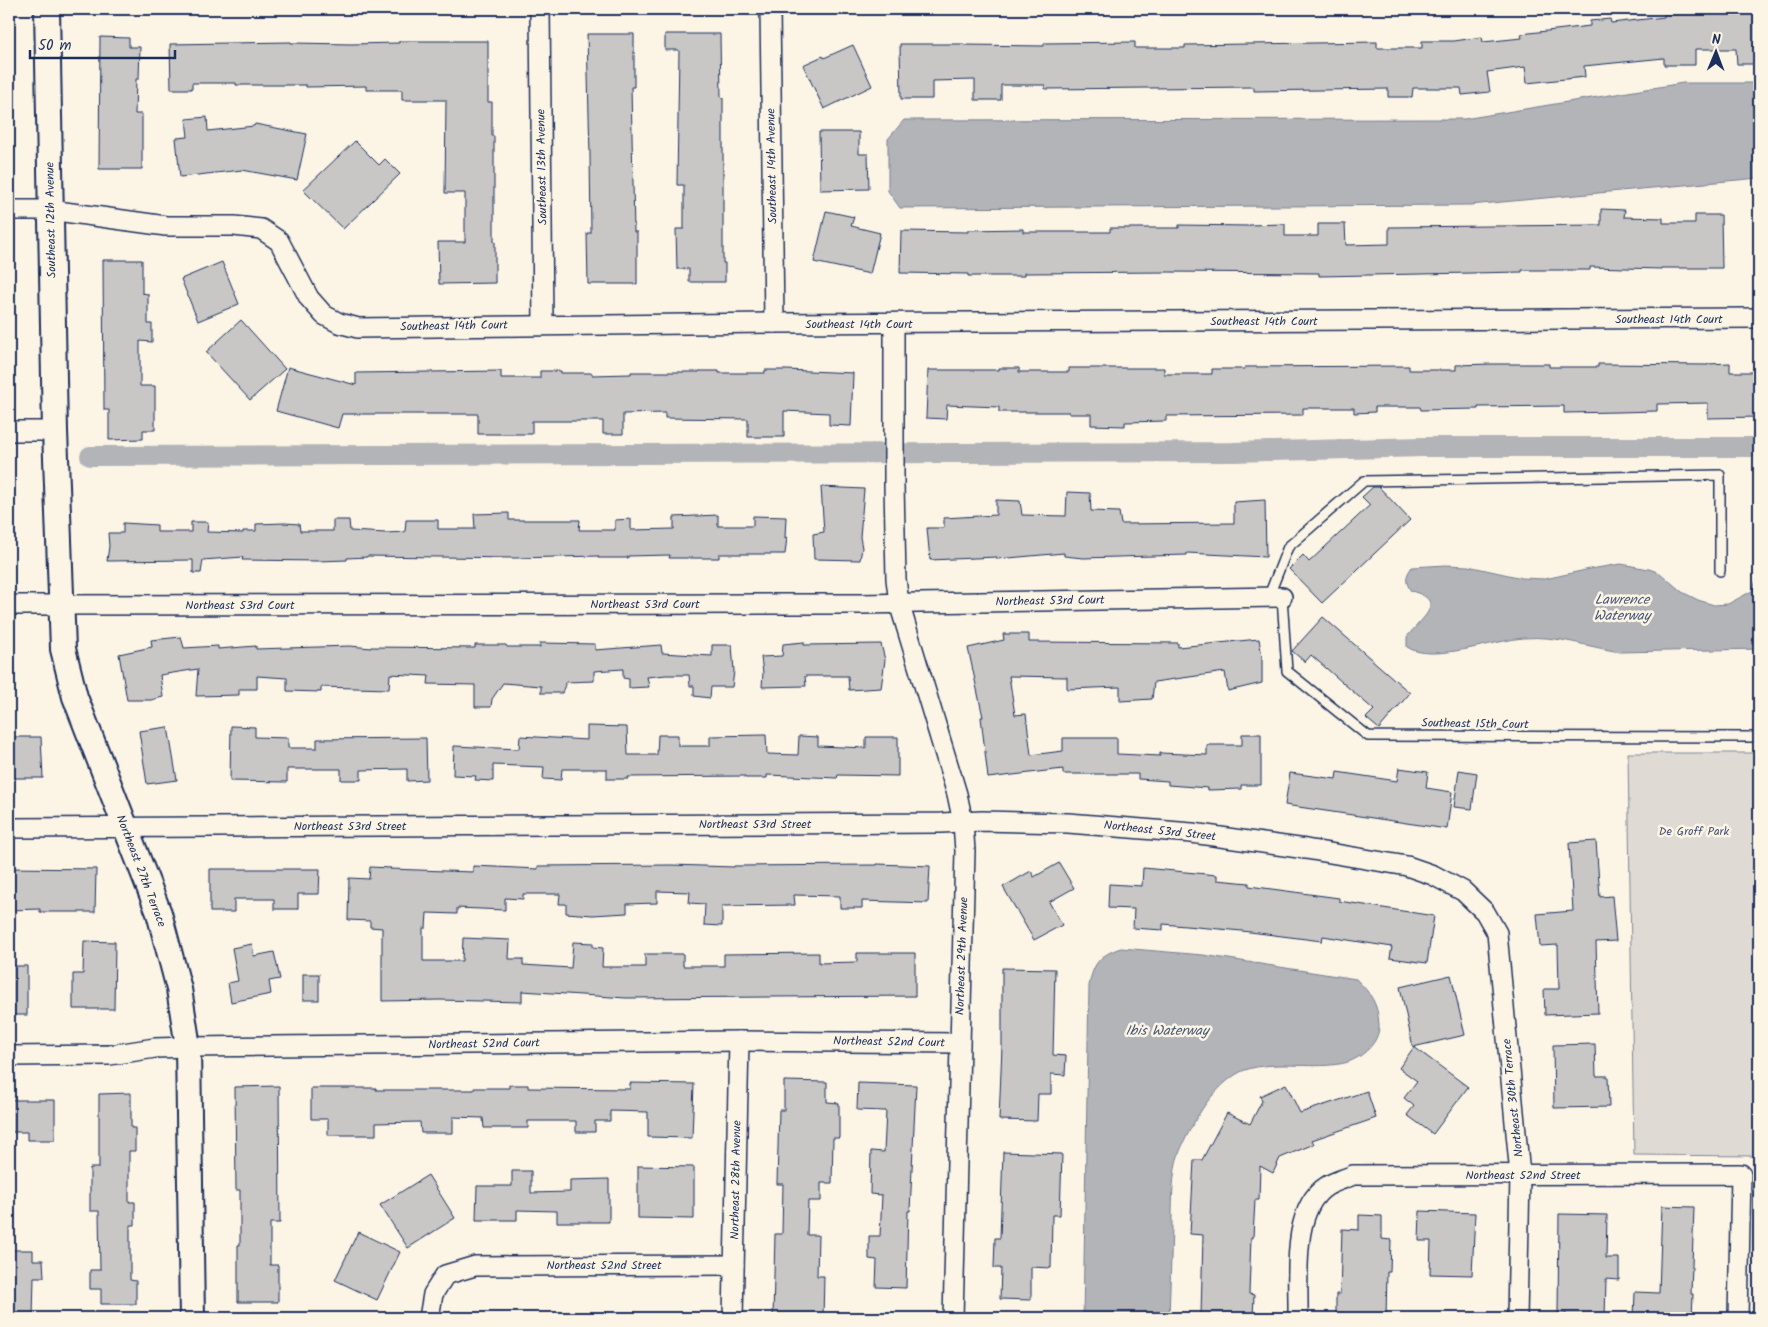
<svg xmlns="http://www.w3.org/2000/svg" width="1768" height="1327" font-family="Kalam,sans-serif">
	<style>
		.green { fill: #dfdbd4; stroke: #7d8599 }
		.water { fill: #b2b4b8; stroke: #767f94 }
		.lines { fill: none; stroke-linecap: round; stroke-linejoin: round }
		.canal { stroke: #b2b4b8; stroke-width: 20 }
		.building { fill: #c8c7c6; stroke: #1b2f5e }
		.service-casing { stroke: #1b2f5e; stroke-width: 12 }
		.minor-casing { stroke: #1b2f5e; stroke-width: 22 }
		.tertiary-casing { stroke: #1b2f5e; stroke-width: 28 }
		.service { stroke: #fcf5e5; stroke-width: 9 }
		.minor { stroke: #fcf5e5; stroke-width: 19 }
		.tertiary { stroke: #fcf5e5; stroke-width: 24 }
		.labels { text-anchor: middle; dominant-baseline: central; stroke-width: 5; stroke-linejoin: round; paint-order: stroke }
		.street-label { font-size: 12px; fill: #1b2f5e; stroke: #fcf5e5 }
		.park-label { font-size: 12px; fill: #425176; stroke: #fcf5e5 }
		.water-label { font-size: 14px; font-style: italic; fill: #485779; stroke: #fcf5e5 }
	</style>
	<rect width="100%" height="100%" fill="#fcf5e5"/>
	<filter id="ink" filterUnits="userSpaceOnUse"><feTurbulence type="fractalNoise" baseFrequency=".02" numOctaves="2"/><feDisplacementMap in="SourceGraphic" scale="10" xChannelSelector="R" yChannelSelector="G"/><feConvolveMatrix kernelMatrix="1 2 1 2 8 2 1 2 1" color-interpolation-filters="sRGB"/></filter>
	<g filter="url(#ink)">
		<!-- green -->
		<polygon class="green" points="1628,753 1759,753 1759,1156 1634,1155"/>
		<!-- water -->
		<g class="water">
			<polygon points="1683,83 1759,83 1759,178 1470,205 900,208 888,191 888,139 904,120 1464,119"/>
			<path d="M1621,564l28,5 11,4 22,19 16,8 16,5 14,-1 24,-13 7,-18v76l-139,3c-32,-5 -63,-17 -96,-14 -30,2 -92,26 -117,9v-10c12,-17 43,-36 4,-46 -6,-9 -6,-15 1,-24l34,-2 22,1 54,12 23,1 45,-10z"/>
			<path d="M1121,948l82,7 153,24c15,15 22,24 23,46 1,19 -21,37 -40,39 -31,5 -64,-4 -94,6 -12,4 -25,17 -33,26 -12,13 -32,50 -36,67 -4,21 -4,42 -4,64 -1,30 -2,61 -3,91h-86l6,-332c4,-22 10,-31 32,-38z"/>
		</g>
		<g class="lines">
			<!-- canal -->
			<polyline class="canal" points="90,456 1233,452 1424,447 1759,447"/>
		</g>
		<!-- building -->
		<g class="building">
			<polygon points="1759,12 1759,64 1737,64 1736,49 1695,49 1695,65 1664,65 1664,58 1584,66 1585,77 1527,83 1525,67 1487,72 1490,92 1462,95 1461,88 1413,88 1412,97 1388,97 1388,89 1254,91 1254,87 1045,89 1045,85 1001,85 1001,100 975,100 975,80 932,81 932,99 901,99 900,44 964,44 964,45 1044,46 1044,43 1135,42 1135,48 1185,48 1185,45 1377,42 1377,48 1422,48 1422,41 1454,41 1482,37 1483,42 1522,38 1521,34 1590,26 1590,21 1610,19 1611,23 1664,17 1664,14"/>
			<polygon points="587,34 634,34 634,87 631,87 634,232 637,232 637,284 588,284 587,233 591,233 590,155"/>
			<polygon points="665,34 720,34 721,98 723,98 723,263 725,263 725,282 689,282 689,269 677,269 676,229 684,229 684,185 677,185 679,50 665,50"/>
			<polygon points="100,37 129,38 129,47 140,47 139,79 136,79 135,114 142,114 142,169 99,169"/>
			<polygon points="399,41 488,41 488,102 492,102 492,136 494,136 494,242 495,242 495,283 439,284 438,242 465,242 465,193 445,193 446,100 402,100 402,90 366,90 366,86 306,87 306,85 236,85 236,83 192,83 192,89 171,89 170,44 291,42 291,43 351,44 399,43"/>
			<polygon points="853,45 872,86 824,109 803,65 823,56 824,58"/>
			<polygon points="207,117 208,131 254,126 255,124 307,134 297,180 242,170 180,177 176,138 188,137 186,119"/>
			<polygon points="819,132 859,132 859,154 868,154 869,189 820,190"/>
			<polygon points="355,141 379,165 385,159 400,174 343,229 303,190"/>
			<polygon points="1601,209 1625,210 1624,217 1663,218 1663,223 1695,223 1695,215 1721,215 1722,268 1661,268 1661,269 1590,267 1590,270 1522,270 1522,272 1319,276 1319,273 1167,272 1024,273 1024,276 968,276 968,274 900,273 901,231 968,232 968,230 1023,229 1023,232 1110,232 1110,228 1179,228 1179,225 1249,226 1249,225 1285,224 1285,236 1318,236 1318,224 1345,224 1346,245 1389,244 1389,227 1601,225"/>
			<polygon points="826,211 854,217 851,226 880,233 870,274 814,262"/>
			<polygon points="103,260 142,260 142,293 148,294 148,324 152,324 152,342 140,341 140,386 155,386 155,430 143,430 143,439 109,440 109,410 104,410"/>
			<polygon points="222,262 239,304 198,321 181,279"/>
			<polygon points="241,320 285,369 250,400 206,352"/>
			<polygon points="1730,363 1730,372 1759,372 1759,417 1708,418 1708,403 1657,404 1657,411 1618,412 1564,413 1564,406 1478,407 1478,409 1421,410 1420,407 1375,407 1375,412 1354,413 1354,408 1303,408 1303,415 1166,416 1166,421 1125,422 1125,426 1091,425 1091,414 1069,414 1069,412 999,412 999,407 947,405 946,419 926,418 928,370 999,370 999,368 1019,368 1019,372 1069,372 1069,368 1164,368 1164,374 1212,374 1212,369 1245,369 1245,367 1409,366 1409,370 1456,370 1456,365 1492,364 1549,364 1549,367 1598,367 1598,364 1708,365 1708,364"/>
			<polygon points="288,367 356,385 356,373 501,371 501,378 540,378 540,371 561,371 561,373 592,373 592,375 631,374 631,372 699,372 699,371 719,371 719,373 765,373 765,370 786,370 853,373 851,426 829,425 829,413 784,411 784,437 748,437 748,419 665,418 665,413 623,414 623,434 603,434 603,421 532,421 532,434 478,434 478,414 342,414 338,428 276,411"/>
			<polygon points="821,487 864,489 860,537 862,548 860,560 814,559 813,534 824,532"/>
			<polygon points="1373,487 1379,487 1410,520 1322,603 1289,569 1303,555 1309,562 1370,505 1362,497"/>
			<polygon points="1067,492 1090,493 1091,511 1119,512 1121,524 1234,523 1234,502 1265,500 1266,557 1187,553 1187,555 1083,558 1064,556 1064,553 997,559 997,557 930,560 927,528 944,528 944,518 996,515 996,500 1020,501 1022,515 1066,516"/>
			<polygon points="509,513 509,520 580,520 579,530 615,530 615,520 631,519 631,530 674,529 674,517 718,515 718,526 753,526 753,516 786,517 785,538 787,537 785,554 719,554 719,558 669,558 670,555 628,556 628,558 598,558 598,556 515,558 367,556 367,557 347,558 347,560 318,561 242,560 243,557 203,560 201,573 193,573 193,560 107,561 109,546 108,533 123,533 123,523 157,525 157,532 191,532 191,522 208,522 207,532 243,533 243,531 256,531 256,524 285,523 299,524 300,531 333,531 333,520 349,520 350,531 386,533 405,532 406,520 438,520 438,529 475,529 474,514"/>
			<polygon points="1323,617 1410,693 1379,729 1366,718 1374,710 1311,655 1305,662 1292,651"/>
			<polygon points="1003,634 1029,634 1029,642 1178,643 1178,647 1259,639 1262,657 1262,683 1228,691 1225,672 1154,682 1152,699 1120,701 1120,687 1067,689 1067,677 1009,676 1015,715 1026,714 1031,755 1063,751 1063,738 1117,738 1117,754 1160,756 1160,753 1207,755 1207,745 1242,745 1242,734 1261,734 1261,785 1241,785 1241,789 1208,790 1208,788 1168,785 1168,781 1138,779 1138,774 1063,774 1063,769 988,778 981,717 983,717 968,648 1004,640"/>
			<polygon points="181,637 184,648 218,646 218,649 256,646 256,649 350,646 371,648 371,647 475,648 475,645 506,645 507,647 540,647 540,643 595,644 595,650 661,645 662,653 712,656 712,645 732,645 734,671 732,687 711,687 710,698 694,696 694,686 690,686 689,675 666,675 647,677 649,687 629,688 629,679 623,678 623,669 594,671 594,681 566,682 562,693 541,693 541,686 503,683 492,699 491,707 475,707 475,685 428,684 429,676 390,674 389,689 321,687 321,692 287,691 287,678 257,676 257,689 239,689 239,695 196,696 198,669 160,675 163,697 151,700 127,700 119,654 152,647 151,640"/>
			<polygon points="804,642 804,645 881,644 885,660 881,688 849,690 848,676 805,676 806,686 762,687 763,673 761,657 782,656 783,644"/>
			<polygon points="231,726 255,727 255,737 288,738 288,748 317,748 317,739 426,738 427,780 407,781 407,769 361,770 361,780 341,780 341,769 287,769 287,782 230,781"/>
			<polygon points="587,726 627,727 628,755 657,755 658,735 678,735 678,746 710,746 710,736 766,735 767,754 798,755 799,736 818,737 818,746 866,748 866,737 898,737 898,776 838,775 837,778 767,775 767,778 745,778 745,776 628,777 628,779 607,779 607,769 562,769 561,780 543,779 544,767 493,765 493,781 475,780 476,776 453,775 454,746 519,749 520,736 587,740"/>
			<polygon points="168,727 177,780 147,784 139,731"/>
			<polygon points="9,737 41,737 43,778 9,778"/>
			<polygon points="1399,768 1428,772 1426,788 1452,792 1447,829 1285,805 1290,773 1336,779 1337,772 1397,781"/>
			<polygon points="1459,770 1477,773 1472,809 1454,807"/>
			<polygon points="1596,841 1600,897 1612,896 1616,941 1596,942 1598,1013 1545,1015 1544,989 1559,989 1558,945 1540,946 1537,914 1573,911 1569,843"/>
			<polygon points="1059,863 1074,888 1049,902 1062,925 1034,940 1003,887 1031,871 1034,877"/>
			<polygon points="877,864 930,866 928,903 862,901 862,908 840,908 840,896 794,895 795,905 722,906 722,926 704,925 705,904 689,903 690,892 657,891 657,903 627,904 627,913 593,915 566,913 566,904 559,904 560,894 523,894 523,899 505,898 505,910 457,908 457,914 427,913 426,928 423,928 423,961 462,961 463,938 510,940 509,959 523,959 523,965 571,968 573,942 593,943 593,947 603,948 602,967 645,967 645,954 683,954 683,966 724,966 724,954 819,953 819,963 857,962 857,953 915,953 915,996 626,998 522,991 522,1002 440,1000 382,1001 382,928 370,927 370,921 348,920 349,878 369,879 370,867 391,868 390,869 473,872 473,866 538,869 538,866 671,865 734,867 734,866 877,865"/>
			<polygon points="9,868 96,869 95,912 40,912 40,909 9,910"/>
			<polygon points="1143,868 1217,875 1217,880 1249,883 1249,886 1339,898 1339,901 1434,916 1427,963 1390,958 1392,947 1323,936 1322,941 1242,931 1163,924 1163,930 1133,928 1134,909 1108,908 1109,884 1142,886"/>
			<polygon points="210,869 320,869 319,894 298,894 298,909 274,909 274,899 234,899 234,912 210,912"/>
			<polygon points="84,941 115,942 114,1009 73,1009 73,974 83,974"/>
			<polygon points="252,944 254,956 274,952 280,979 269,981 271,994 231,1002 228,983 238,981 232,948"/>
			<rect x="9" y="966" width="18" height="49"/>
			<polygon points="1002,968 1055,969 1053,1055 1066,1056 1065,1075 1051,1074 1051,1094 1038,1094 1037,1121 999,1120 1002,1046"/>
			<rect x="303" y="974" width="16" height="26"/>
			<polygon points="1451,975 1465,1035 1413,1047 1400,987"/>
			<polygon points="1595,1044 1596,1076 1608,1076 1609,1107 1554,1108 1553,1045"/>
			<polygon points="1414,1047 1468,1087 1433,1134 1407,1115 1414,1106 1404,1098 1417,1081 1399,1068"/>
			<polygon points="784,1081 827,1082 827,1102 839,1103 839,1138 833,1138 832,1183 821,1183 821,1201 808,1201 807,1235 818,1235 817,1276 824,1276 823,1318 773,1318 775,1234 782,1234 783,1184 777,1184 779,1110 784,1110"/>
			<polygon points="630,1083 694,1084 692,1138 648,1137 648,1112 610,1111 610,1121 595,1121 595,1132 576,1132 576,1121 528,1121 528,1128 484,1128 483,1118 453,1117 453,1133 421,1133 420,1122 376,1123 376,1135 328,1135 328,1119 311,1119 311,1088 376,1088 376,1090 474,1090 474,1088 509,1088 509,1085 528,1085 528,1088 630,1089"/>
			<polygon points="858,1083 916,1085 910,1211 908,1211 906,1288 876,1287 877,1260 869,1259 869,1236 880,1236 882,1195 870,1194 871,1151 884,1152 886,1111 857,1110"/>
			<polygon points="1286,1084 1300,1113 1367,1091 1376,1118 1312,1140 1314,1144 1280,1158 1273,1173 1260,1166 1259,1200 1255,1200 1253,1237 1251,1237 1249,1294 1254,1295 1253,1318 1201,1316 1203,1235 1190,1234 1194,1160 1202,1160 1227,1113 1250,1124 1262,1101 1260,1096"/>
			<polygon points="279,1086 280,1223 270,1223 270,1265 278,1265 278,1302 238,1302 238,1245 240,1245 240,1190 236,1190 235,1087"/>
			<polygon points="131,1093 131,1128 135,1128 135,1151 129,1151 129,1202 135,1202 135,1225 130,1225 130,1280 136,1281 136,1304 101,1304 101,1289 90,1289 90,1270 100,1270 99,1211 90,1211 90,1168 99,1168 99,1094"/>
			<polygon points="10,1100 55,1100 55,1140 27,1140 27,1132 10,1132"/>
			<polygon points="1003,1152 1062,1154 1060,1215 1052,1215 1051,1268 1031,1267 1031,1300 1000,1299 1001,1268 994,1268 995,1238 1000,1238"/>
			<polygon points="638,1166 694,1167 694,1219 638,1218"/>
			<polygon points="512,1171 531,1171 531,1193 570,1192 570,1180 609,1179 609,1222 557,1222 557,1211 517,1210 517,1220 476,1220 477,1186 512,1186"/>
			<polygon points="428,1175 455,1218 408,1248 380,1205"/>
			<polygon points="1662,1206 1694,1207 1691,1294 1693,1294 1692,1318 1634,1318 1635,1292 1659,1293"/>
			<polygon points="1420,1211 1475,1213 1472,1275 1430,1274 1431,1241 1419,1241"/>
			<polygon points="1559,1214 1607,1215 1606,1258 1619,1258 1619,1280 1606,1279 1605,1318 1566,1318 1566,1313 1558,1313"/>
			<polygon points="1359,1215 1382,1216 1382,1239 1391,1240 1390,1272 1387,1272 1386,1318 1336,1318 1336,1294 1340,1294 1342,1229 1359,1230"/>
			<polygon points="358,1232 400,1252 377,1300 335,1280"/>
			<polygon points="9,1250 33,1250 33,1260 43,1260 44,1277 34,1277 33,1318 9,1318"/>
		</g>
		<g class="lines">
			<!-- service casing -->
			<g class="service-casing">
				<g id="service">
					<polyline points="1282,597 1287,671 1368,736 1759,737"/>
					<polyline points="1268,598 1288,547 1364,481 1720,475 1720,571"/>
				</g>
			</g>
			<!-- minor casing -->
			<g class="minor-casing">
				<g id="minor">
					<polyline points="540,9 543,325"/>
					<polyline points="770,9 774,323"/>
					<polyline points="9,210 50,210 166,226 234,226 261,229 279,241 309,298 324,315 339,323 358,328 774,323 1759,318"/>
					<polyline points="894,324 894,485 896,579 899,603 957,794 963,822 965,851 953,1318"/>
					<polyline points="9,431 55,431"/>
					<polyline points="9,605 860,604 1282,597"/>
					<polyline points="9,828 941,823 982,821 1068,823 1192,833 1306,849 1407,866 1433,875 1463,891 1485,912 1497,933 1520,1175 1517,1318"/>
					<polyline points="9,1056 110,1055 155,1048 188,1047 739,1041 959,1043"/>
					<polyline points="429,1318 433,1294 445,1275 475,1266 734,1265"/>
					<polyline points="733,1318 739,1041"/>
					<path d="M1298,1318c1,-38 -8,-109 29,-132 8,-5 18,-7 26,-11l388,-1 -3,144"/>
				</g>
			</g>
			<!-- tertiary casing -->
			<g class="tertiary-casing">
				<polyline id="tertiary" points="47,9 55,431 63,649 75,697 159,913 179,989 188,1047 192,1318"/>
			</g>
			<!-- service -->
			<use href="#service" class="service"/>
			<!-- minor -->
			<use href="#minor" class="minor"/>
			<!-- tertiary -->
			<use href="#tertiary" class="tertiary"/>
		</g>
	</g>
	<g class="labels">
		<!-- street labels -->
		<g class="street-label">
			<text transform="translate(772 166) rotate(-91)">Southeast 14th Avenue</text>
			<text transform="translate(542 167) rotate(-91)">Southeast 13th Avenue</text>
			<text transform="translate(51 220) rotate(-91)">Southeast 12th Avenue</text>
			<text x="1669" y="319">Southeast 14th Court</text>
			<text x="1264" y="321">Southeast 14th Court</text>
			<text x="859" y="324">Southeast 14th Court</text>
			<text transform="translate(454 326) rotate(-1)">Southeast 14th Court</text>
			<text transform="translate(1050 601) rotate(-1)">Northeast 53rd Court</text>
			<text x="645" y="604">Northeast 53rd Court</text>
			<text x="240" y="605">Northeast 53rd Court</text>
			<text transform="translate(1475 724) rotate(1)">Southeast 15th Court</text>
			<text x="755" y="824">Northeast 53rd Street</text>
			<text x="350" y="826">Northeast 53rd Street</text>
			<text transform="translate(1160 831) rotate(6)">Northeast 53rd Street</text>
			<text transform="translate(141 871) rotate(69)">Northeast 27th Terrace</text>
			<text transform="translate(962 956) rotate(-88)">Northeast 29th Avenue</text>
			<text transform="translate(889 1042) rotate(1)">Northeast 52nd Court</text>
			<text transform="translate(484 1044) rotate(-1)">Northeast 52nd Court</text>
			<text transform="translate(1513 1098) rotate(-96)">Northeast 30th Terrace</text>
			<text x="1523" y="1175">Northeast 52nd Street</text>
			<text transform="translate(736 1180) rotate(-89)">Northeast 28th Avenue</text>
			<text x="604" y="1265">Northeast 52nd Street</text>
		</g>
		<!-- park labels -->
		<g class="park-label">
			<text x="1694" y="831">De Groff Park</text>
		</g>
		<!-- water labels -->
		<g class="water-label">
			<text x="1622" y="600">Lawrence<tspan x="1622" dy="16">Waterway</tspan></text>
			<text x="1167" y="1031">Ibis Waterway</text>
		</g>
	</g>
	<!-- margin -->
	<rect width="1768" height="1327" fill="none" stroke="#fcf5e5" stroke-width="30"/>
	<rect x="15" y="15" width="1738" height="1297" fill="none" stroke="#1b2f5e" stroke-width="2" filter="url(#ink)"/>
	<!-- north arrow -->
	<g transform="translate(1716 52) rotate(1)" stroke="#fcf5e5" stroke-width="4" paint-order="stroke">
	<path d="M0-4L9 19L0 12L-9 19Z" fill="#1b2f5e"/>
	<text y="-8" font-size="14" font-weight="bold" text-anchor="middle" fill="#1b2f5e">N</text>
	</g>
	<!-- scale -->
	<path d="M30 50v8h145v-8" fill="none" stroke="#1b2f5e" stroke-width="2.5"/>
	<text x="38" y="50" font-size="15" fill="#1b2f5e" stroke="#fcf5e5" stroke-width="4" paint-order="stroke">50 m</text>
</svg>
